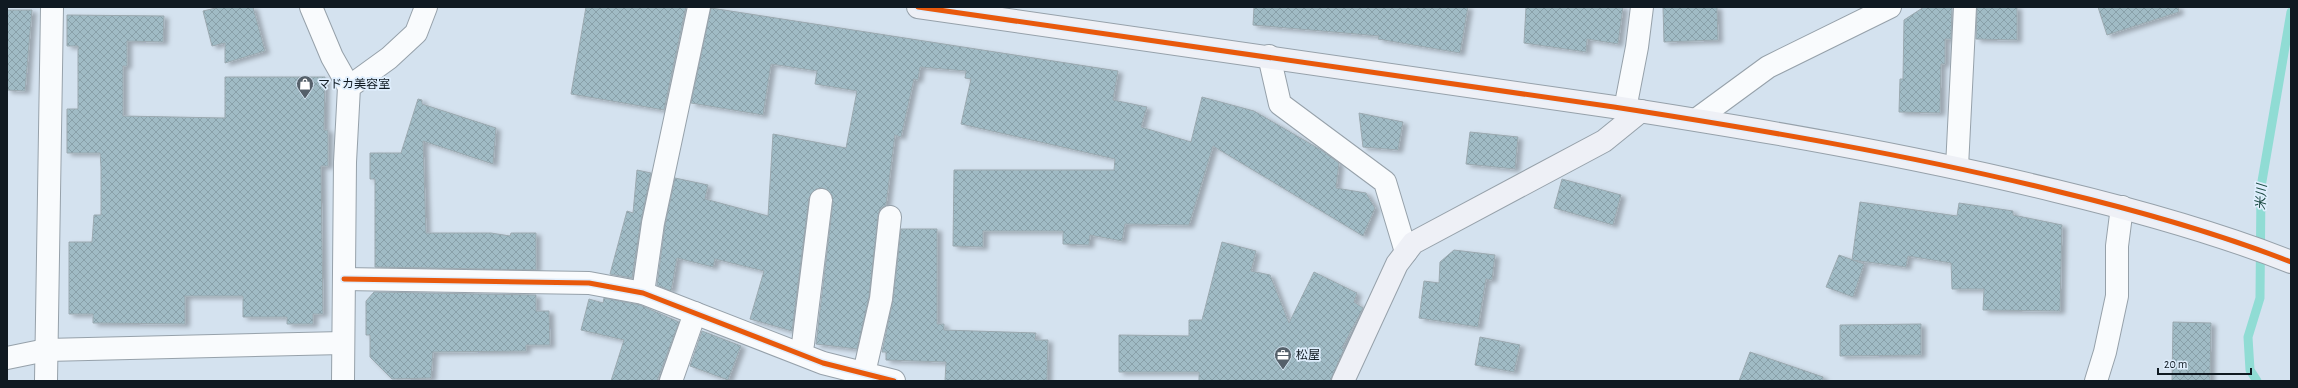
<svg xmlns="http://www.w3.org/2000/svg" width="2298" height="388" font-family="'Alegreya Sans','Noto Sans JP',sans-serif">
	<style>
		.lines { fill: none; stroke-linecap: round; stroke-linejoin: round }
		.stream { stroke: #90dcd4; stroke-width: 9 }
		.building { fill: url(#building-cross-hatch); stroke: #9ba9b0; filter: url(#shadow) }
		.street-casing { stroke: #96a1aa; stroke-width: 24 }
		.secondary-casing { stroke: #96a1aa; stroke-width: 24 }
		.street { stroke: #f9fbfd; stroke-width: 22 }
		.secondary { stroke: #eef0f6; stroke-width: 22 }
		.cycleway-casing { stroke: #dfeefd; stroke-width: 8 }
		.cycleway { stroke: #e8590c; stroke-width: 5 }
		.labels { text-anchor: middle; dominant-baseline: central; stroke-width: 3.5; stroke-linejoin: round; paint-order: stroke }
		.poi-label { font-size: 12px; fill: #101a22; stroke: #dfeefd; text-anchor: start }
		.water-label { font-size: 13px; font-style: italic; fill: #1a4941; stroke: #dfeefd }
	</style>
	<defs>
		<pattern id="building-cross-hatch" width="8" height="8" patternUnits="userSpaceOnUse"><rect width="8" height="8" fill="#a0bbc5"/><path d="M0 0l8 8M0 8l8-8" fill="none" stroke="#89a0a9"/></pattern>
		<filter id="shadow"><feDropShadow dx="4.5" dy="2.5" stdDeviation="2" flood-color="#0004"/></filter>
	</defs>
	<rect width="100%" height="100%" fill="#d4e2ef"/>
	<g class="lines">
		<!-- stream -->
		<polyline class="stream" points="2257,381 2250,370 2248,337 2260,298 2261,187 2291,12"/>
	</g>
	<!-- building -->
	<g class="building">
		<polygon points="220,7 253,7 265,51 225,63 225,43 212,46 203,11"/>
		<polygon points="586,7 686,7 664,110 571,94"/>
		<polygon points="1254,7 1468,7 1460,53 1378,39 1379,36 1253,25"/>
		<polygon points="1526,7 1623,7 1618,44 1587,39 1586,52 1524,43"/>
		<polygon points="1663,7 1717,7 1718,40 1664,42"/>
		<polygon points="1924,7 1952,7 1951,39 1945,39 1945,64 1941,64 1940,113 1899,112 1900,79 1903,79 1904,20"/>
		<polygon points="1977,7 2017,7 2017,40 1976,39"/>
		<polygon points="2098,7 2178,7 2179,12 2107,35"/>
		<polygon points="711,8 1118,71 1113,100 1147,107 1141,127 1191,142 1202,97 1254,111 1321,150 1339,163 1336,188 1366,193 1375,208 1363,236 1213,146 1189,225 1125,224 1122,241 1090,235 1089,245 1063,244 1063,231 983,231 983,247 953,246 954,170 1114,170 1115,159 961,124 971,79 965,78 966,71 920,67 918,80 914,79 901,137 895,135 886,205 880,209 878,216 869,297 857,349 816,344 833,202 832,195 823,188 816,189 809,198 792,331 750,319 764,271 715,259 713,267 677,258 671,291 657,285 665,225 675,178 708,185 705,199 768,216 773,134 846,148 857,91 815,84 817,71 771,64 763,115 691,103"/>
		<polygon points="7,10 32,10 25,91 7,90"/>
		<polygon points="67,15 164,16 163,42 127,41 127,66 123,66 123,116 225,118 225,77 325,77 324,130 328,130 328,166 321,166 323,314 313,314 313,324 287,324 287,317 243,317 243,296 185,296 185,324 93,323 93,314 69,314 69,242 92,242 94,215 101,215 101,167 100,153 67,153 67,109 78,109 78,46 67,46"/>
		<polygon points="418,99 422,100 422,104 496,128 493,164 423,141 426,233 491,233 510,236 511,233 536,233 536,270 375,267 375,179 370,179 370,153 401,153"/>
		<polygon points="1359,113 1403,122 1398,150 1363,147"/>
		<polygon points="1470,132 1518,137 1515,169 1466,164"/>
		<polygon points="637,170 651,173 641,221 632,278 610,274 627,211 633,213"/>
		<polygon points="1562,179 1621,195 1613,225 1554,208"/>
		<polygon points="1860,202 1957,216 1959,203 2013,211 2013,215 2062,225 2060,311 1983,310 1984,289 1952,289 1951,263 1908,256 1906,267 1852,260"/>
		<polygon points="901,229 937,229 937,324 944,324 944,330 1036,333 1035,340 1048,340 1047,381 945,381 946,362 886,360 886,352 882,352 893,300"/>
		<polygon points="1222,242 1256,251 1251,271 1270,275 1289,323 1314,272 1357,293 1354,302 1363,308 1342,348 1344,349 1330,381 1199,381 1199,372 1119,372 1119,335 1189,336 1189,320 1202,320"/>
		<polygon points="1454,250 1495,255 1492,280 1486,279 1478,327 1419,318 1424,281 1439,283 1440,262"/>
		<polygon points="1839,255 1864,264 1853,297 1826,287"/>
		<polygon points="374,292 536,295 536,311 549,311 550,345 526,345 526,351 433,352 431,378 392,379 370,357 370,335 366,335 366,301"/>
		<polygon points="604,298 640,305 679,322 657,381 611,381 624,340 581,330 589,299 603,303"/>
		<polygon points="2173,322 2211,323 2210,381 2172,381"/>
		<polygon points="1921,324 1921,355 1840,356 1840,325"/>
		<polygon points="702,331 741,346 728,380 690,366"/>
		<polygon points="1480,337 1520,345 1514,372 1475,365"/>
		<polygon points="1750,352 1823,377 1823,381 1739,381"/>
	</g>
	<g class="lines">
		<!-- street casing -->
		<g class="street-casing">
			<g id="street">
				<polyline points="311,7 332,57 349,87"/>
				<polyline points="1269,56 1280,104 1385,182 1406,252"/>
				<polyline points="1625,109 1637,47 1642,7"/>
				<polyline points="1697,119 1768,67 1890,7"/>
				<polyline points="1957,167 1965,7"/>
				<polyline points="344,279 589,283 643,293 823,363 894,381"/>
				<polyline points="643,293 653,223 699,7"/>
				<polyline points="800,353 803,344 821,200"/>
				<polyline points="7,358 46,350 343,343"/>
				<polyline points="864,373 881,299 890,217"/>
				<polyline points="46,381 52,7"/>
				<polyline points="343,381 345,162 349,87 389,58 416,33 426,7"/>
				<polyline points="671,381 695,313"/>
				<polyline points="2096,381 2105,352 2117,296 2117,246 2122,207"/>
			</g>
		</g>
		<!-- secondary casing -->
		<g class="secondary-casing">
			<g id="secondary">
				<path d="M918,7c232,32 464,65 696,100 148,23 296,48 442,84 79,19 159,41 235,71"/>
				<polyline points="1343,381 1397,264 1413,243 1604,141 1641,111"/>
			</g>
		</g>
		<!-- street -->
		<use href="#street" class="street"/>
		<!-- secondary -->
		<use href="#secondary" class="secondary"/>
		<!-- cycleway casing -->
		<g class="cycleway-casing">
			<g id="cycleway">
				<path d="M918,7c232,32 464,65 696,100 148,23 296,48 442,84 79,19 159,41 235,71"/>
				<polyline points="344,279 589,283 643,293 823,363 894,381"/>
			</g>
		</g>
		<!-- cycleway -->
		<use href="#cycleway" class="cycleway"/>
	</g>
	<!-- icons -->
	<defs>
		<g id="shop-pin" transform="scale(0.9)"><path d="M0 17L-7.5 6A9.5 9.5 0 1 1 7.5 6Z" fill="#55606a" stroke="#dfeefd"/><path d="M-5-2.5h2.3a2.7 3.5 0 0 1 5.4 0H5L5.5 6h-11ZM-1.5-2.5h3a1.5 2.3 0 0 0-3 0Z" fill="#fff"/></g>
		<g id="office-pin" transform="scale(0.9)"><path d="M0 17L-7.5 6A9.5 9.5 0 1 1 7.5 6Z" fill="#55606a" stroke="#dfeefd"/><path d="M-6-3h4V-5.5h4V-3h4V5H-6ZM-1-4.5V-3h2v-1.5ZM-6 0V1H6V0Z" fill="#fff"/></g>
	</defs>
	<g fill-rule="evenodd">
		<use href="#shop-pin" x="305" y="84"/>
		<use href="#office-pin" x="1283" y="355"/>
	</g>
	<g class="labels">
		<!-- poi labels -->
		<g class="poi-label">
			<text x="318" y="84">マドカ美容室</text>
			<text x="1296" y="355">松屋</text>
		</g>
		<!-- water labels -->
		<g class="water-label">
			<text transform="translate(2262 197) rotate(-87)">米川</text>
		</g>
	</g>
	<!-- border -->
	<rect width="2298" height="388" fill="none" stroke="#101a22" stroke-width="16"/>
	<!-- scale -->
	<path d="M2158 368v6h93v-6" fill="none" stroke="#101a22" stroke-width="2"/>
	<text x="2164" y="368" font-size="12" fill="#101a22" stroke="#dfeefd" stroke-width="3" paint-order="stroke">20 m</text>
</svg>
